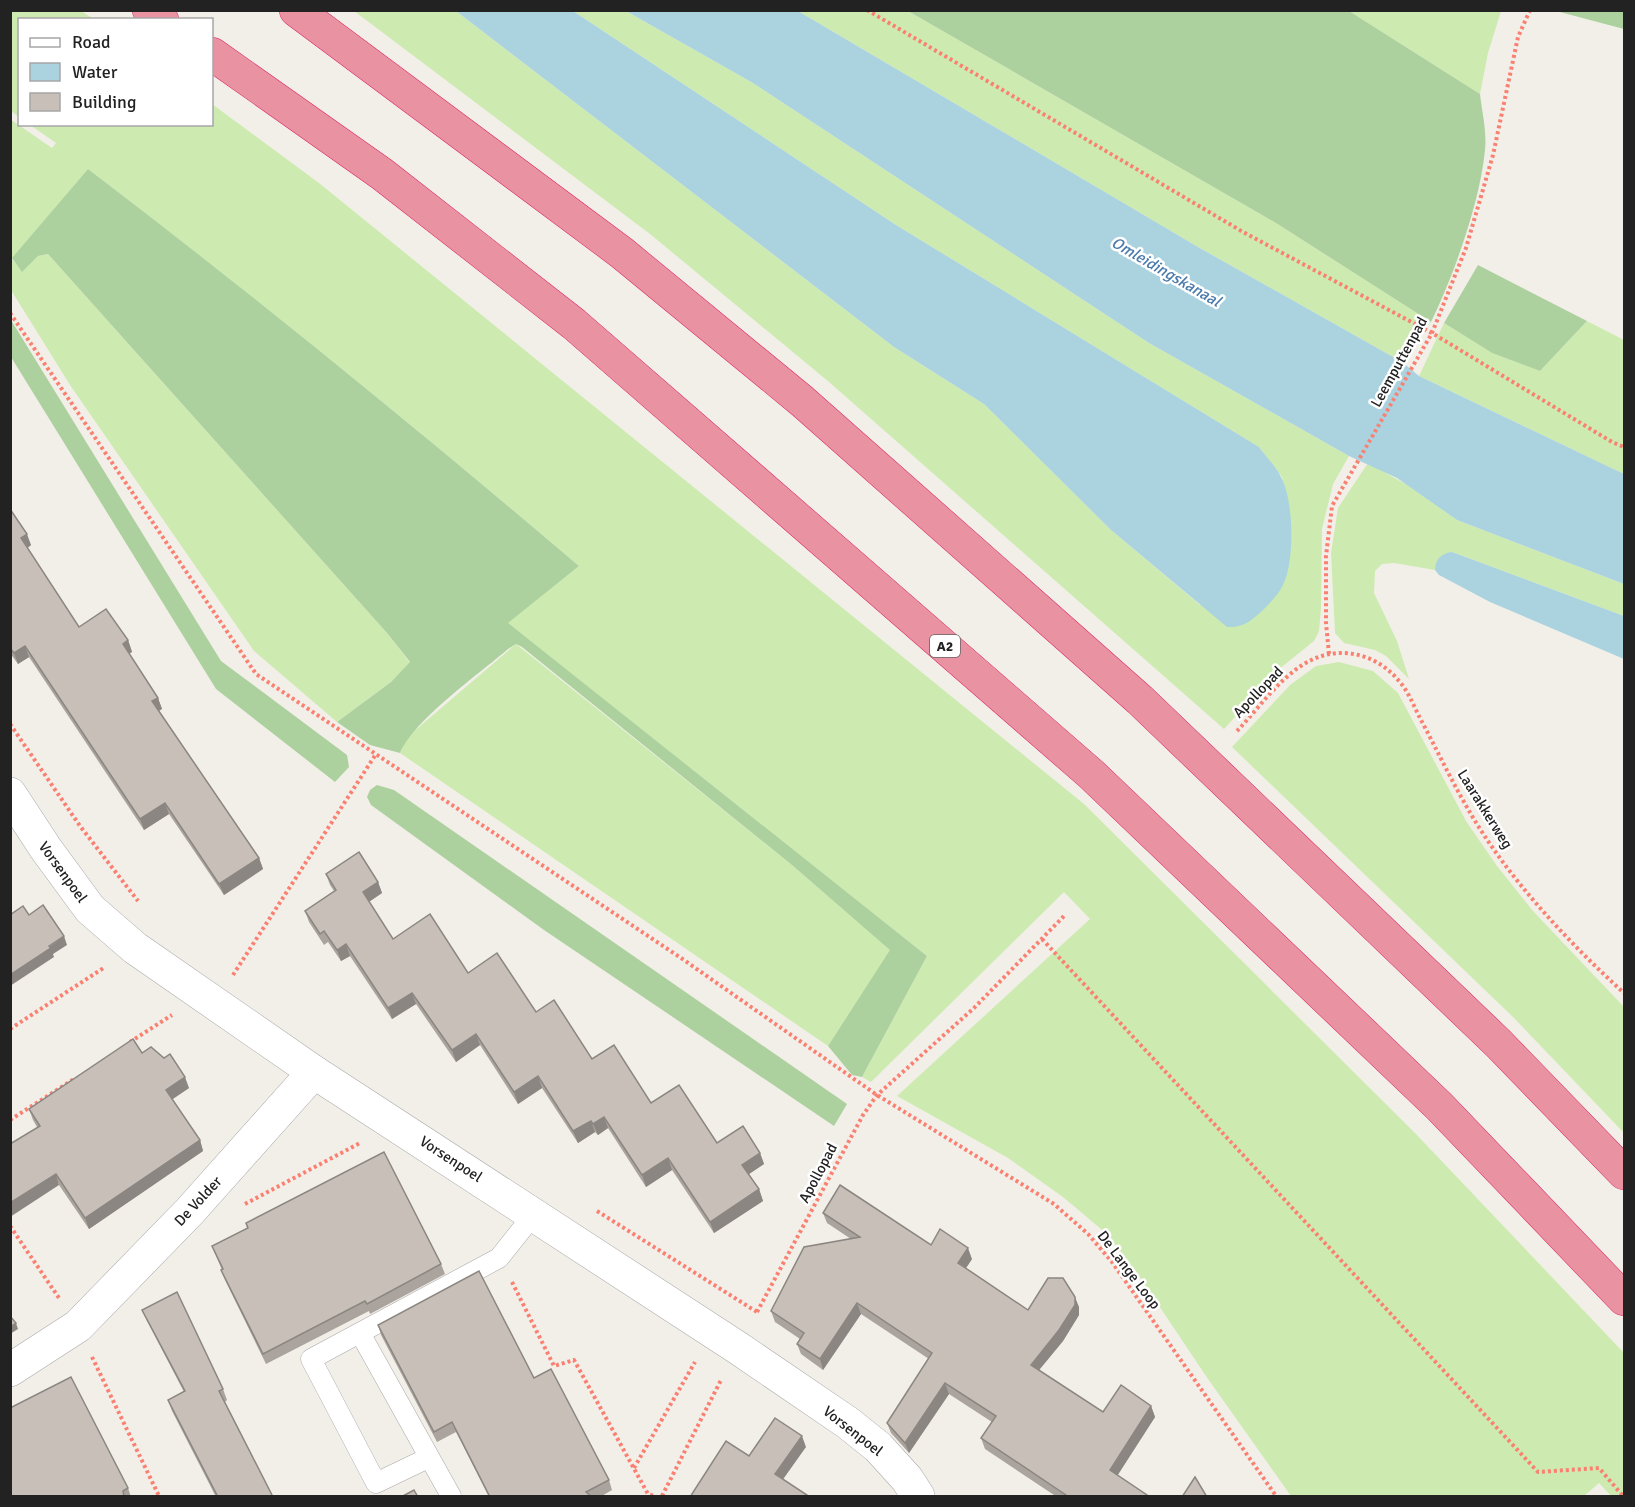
<svg xmlns="http://www.w3.org/2000/svg" width="1635" height="1507" font-family="Signika,sans-serif">
	<style>
		.grass { fill: #cdebb0 }
		.forest { fill: #add19e }
		.water { fill: #aad3df }
		.lines { fill: none; stroke-linecap: round; stroke-linejoin: round }
		.lane-casing { stroke: #a9a9a9; stroke-width: 21 }
		.street-casing { stroke: #a9a9a9; stroke-width: 34 }
		.highway-casing { stroke: #dc2a67; stroke-width: 34 }
		.path { stroke: #fa8072; stroke-width: 4; stroke-dasharray: 3 3; stroke-linecap: butt }
		.lane { stroke: #fff; stroke-width: 20 }
		.street { stroke: #fff; stroke-width: 33 }
		.highway { stroke: #e892a2; stroke-width: 33 }
		.wall { fill: #aba49e }
		.shaded-wall { fill: #8b8681 }
		.building { fill: #c7bfb8; stroke: #8b8681; stroke-width: 1.5 }
		.labels { text-anchor: middle; dominant-baseline: central; stroke-width: 5; stroke-linejoin: round; paint-order: stroke }
		.shield { fill: #fff; stroke: #646464; stroke-width: 1.5 }
		.shield-label { font-size: 14px; font-weight: bold; fill: #222 }
		.street-label { font-size: 15px; fill: #222; stroke: #fff }
		.water-label { font-size: 16px; font-style: italic; fill: #4a7aab; stroke: #fff }
	</style>
	<rect width="100%" height="100%" fill="#f2efe9"/>
	<!-- grass -->
	<g class="grass">
		<polygon points="10,11 81,11 94,19 20,20 19,117 11,111"/>
		<polygon points="354,11 456,11 894,347 984,404 1111,530 1200,605 1290,515 1282,477 1259,447 896,225 573,11 626,11 753,83 1149,343 1349,456 1333,484 1322,529 1321,609 1319,631 1314,641 1278,670 1224,729 829,382 650,234"/>
		<polygon points="798,11 908,11 1276,223 1431,322 1418,336 1402,362 1198,247"/>
		<polygon points="1349,11 1501,11 1488,53 1480,94"/>
		<path d="M212,104l107,79 765,621 331,329 209,220v143h-13l-12,-13 -15,13h-293l-83,-117 -73,-109 -27,-35 -45,-38 -55,-39 -111,-62 193,-177 -26,-27 -193,190 -9,-5 65,-121 -420,-333 72,-57c-161,-137 -324,-269 -491,-397l-76,90 10,12 16,-15 10,-2 339,379 23,30 -19,19 -54,40 -83,-71 -184,-266 -59,-95 -1,-171 42,29 4,-5 -26,-18 182,-1z"/>
		<polygon points="1587,321 1624,340 1624,474 1419,376 1444,323 1492,353 1540,371"/>
		<polygon points="1368,463 1409,486 1457,520 1624,584 1624,616 1452,552 1439,558 1435,570 1394,563 1382,564 1375,571 1374,593 1397,641 1409,679 1386,656 1375,650 1344,643 1335,633 1331,553 1338,508"/>
		<polygon points="516,644 792,865 891,950 828,1046 400,753 406,738"/>
		<polygon points="1339,662 1373,671 1398,693 1466,821 1497,866 1533,911 1624,1007 1624,1133 1513,1017 1232,747 1290,685 1316,666"/>
	</g>
	<!-- forest -->
	<g class="forest">
		<path d="M908,11h441l131,83c2,18 7,38 5,56 -5,52 -31,125 -54,172l-155,-99z"/>
		<polygon points="1556,11 1624,11 1624,29"/>
		<path d="M88,169c168,128 331,261 491,397l-71,57 419,333 -65,121 -10,-2 -24,-29 62,-96 -98,-85 -270,-218 -6,-3 -8,5c-29,25 -94,71 -108,104l-30,-8 -33,-23 54,-40 19,-20 -23,-29 -339,-379 -10,2 -16,16 -10,-14z"/>
		<polygon points="1478,265 1587,321 1540,371 1492,353 1444,323"/>
		<polygon points="11,320 221,661 347,755 349,767 335,782 216,689 11,357"/>
		<polygon points="377,785 394,790 847,1104 834,1126 544,930 371,805 367,797 370,790"/>
	</g>
	<!-- water -->
	<g class="water">
		<path d="M456,11h117l323,214 363,222c7,10 17,19 22,30 13,24 14,84 2,108 -5,10 -13,18 -20,25 -12,11 -20,18 -36,17l-116,-97 -127,-126 -90,-57z"/>
		<polygon points="626,11 798,11 1198,247 1402,362 1419,376 1624,474 1624,584 1457,520 1397,478 1349,456 1149,343 753,83"/>
		<path d="M1452,552l172,64v43l-134,-57 -51,-27 -4,-5c0,-11 7,-17 17,-18z"/>
	</g>
	<g class="lines">
		<!-- lane casing -->
		<g class="lane-casing">
			<g id="lane">
				<polyline points="360,1333 451,1496"/>
				<polyline points="428,1458 376,1483 311,1359 499,1258 534,1214"/>
			</g>
		</g>
		<!-- street casing -->
		<g class="street-casing">
			<g id="street">
				<polyline points="10,794 46,849 90,909 135,948 314,1072 738,1348 848,1423 878,1447 907,1479 918,1496"/>
				<polyline points="10,1370 78,1326 190,1211 314,1072"/>
			</g>
		</g>
		<!-- highway casing -->
		<g class="highway-casing">
			<g id="highway">
				<polyline points="149,10 162,20"/>
				<polyline points="296,10 622,253 802,401 1140,700 1498,1043 1624,1173"/>
				<polyline points="212,54 382,174 574,324 1091,774 1439,1106 1624,1299"/>
			</g>
		</g>
		<!-- path -->
		<g class="path">
			<polyline points="867,10 1243,232 1432,333 1612,442 1624,447"/>
			<polyline points="10,313 256,674 681,958 877,1095 1054,1204 1088,1234 1112,1262 1276,1496"/>
			<polyline points="1329,654 1326,623 1326,556 1332,506 1432,333 1466,248 1493,155 1518,37 1530,10"/>
			<polyline points="10,724 80,826 138,901"/>
			<path d="M1237,731c29,-30 59,-80 107,-78 22,1 41,11 55,28 10,11 15,26 22,39 16,30 30,60 47,89 38,67 100,133 156,184"/>
			<polyline points="1042,939 1538,1472 1599,1468 1623,1496"/>
			<polyline points="233,975 376,754"/>
			<polyline points="10,1029 105,967"/>
			<polyline points="130,1042 172,1015"/>
			<polyline points="10,1120 74,1079"/>
			<polyline points="245,1204 360,1143"/>
			<polyline points="597,1211 757,1312"/>
			<polyline points="10,1226 59,1298"/>
			<polyline points="512,1282 554,1366 574,1360 648,1494 654,1496"/>
			<polyline points="757,1312 863,1115 877,1095 973,1009 1066,914"/>
			<polyline points="92,1357 159,1496"/>
			<polyline points="634,1468 695,1362"/>
			<polyline points="662,1496 721,1380"/>
		</g>
		<!-- lane -->
		<use href="#lane" class="lane"/>
		<!-- street -->
		<use href="#street" class="street"/>
		<!-- highway -->
		<use href="#highway" class="highway"/>
	</g>
	<!-- wall -->
	<g class="wall">
		<polygon points="10,509 31,545 27,548 79,627 128,640 132,652 129,653 158,698 162,709 159,711 259,858 263,869 224,895 169,814 144,830 29,657 18,664 10,653"/>
		<polygon points="326,874 378,882 382,893 369,902 393,939 468,973 536,1012 592,1059 651,1103 717,1143 760,1153 764,1164 749,1174 759,1189 763,1201 714,1233 672,1170 646,1187 608,1128 598,1135 595,1132 578,1143 542,1088 518,1104 480,1045 456,1062 416,1004 392,1019 350,956 341,961 328,942 324,945 309,922 305,911 334,891 330,885"/>
		<polygon points="142,1053 189,1088 172,1099 200,1140 203,1151 89,1229 59,1185 37,1127 33,1120 29,1109"/>
		<polygon points="823,1213 931,1245 972,1259 966,1268 1028,1310 1079,1307 1079,1315 1063,1341 1039,1370 1103,1412 1151,1406 1155,1417 1117,1475 1150,1497 1057,1497 985,1449 981,1438 992,1422 949,1394 909,1453 891,1433 887,1423 929,1359 861,1314 823,1370 801,1354 797,1344 800,1339 775,1322 771,1311 851,1239 827,1223"/>
		<polygon points="246,1223 441,1264 445,1274 370,1314 369,1311 266,1364 225,1280 221,1270 222,1270 212,1246 247,1228"/>
		<polygon points="142,1310 223,1389 227,1400 225,1402 273,1497 216,1497 172,1411 168,1400 184,1392 147,1321"/>
		<polygon points="378,1325 534,1378 609,1480 612,1490 600,1497 489,1497 456,1432 437,1442 381,1335"/>
		<polygon points="128,1488 131,1497 10,1497"/>
	</g>
	<!-- shaded-wall -->
	<g class="shaded-wall">
		<polygon points="27,534 31,545 25,550 21,538"/>
		<polygon points="128,640 132,652 127,655 123,644"/>
		<polygon points="25,646 29,657 18,664 14,653"/>
		<polygon points="158,698 162,709 156,712 152,701"/>
		<polygon points="165,803 169,814 144,830 140,819"/>
		<polygon points="259,858 263,869 224,895 219,884"/>
		<polygon points="378,882 382,893 367,903 363,892"/>
		<polygon points="64,936 67,945 53,954 54,957 10,986 10,975"/>
		<polygon points="346,944 350,956 341,961 337,950"/>
		<polygon points="412,993 416,1004 392,1019 388,1008"/>
		<polygon points="476,1034 480,1045 456,1062 452,1050"/>
		<polygon points="538,1076 542,1088 518,1104 514,1092"/>
		<polygon points="185,1077 189,1088 170,1101 166,1090"/>
		<polygon points="604,1117 608,1128 598,1135 593,1124"/>
		<polygon points="591,1121 595,1132 578,1143 573,1131"/>
		<polygon points="200,1140 203,1151 89,1229 85,1218"/>
		<polygon points="760,1153 764,1164 746,1176 742,1165"/>
		<polygon points="668,1158 672,1170 646,1187 642,1175"/>
		<polygon points="56,1174 59,1185 10,1217 10,1203"/>
		<polygon points="759,1189 763,1201 714,1233 710,1222"/>
		<polygon points="968,1248 972,1259 962,1274 958,1263"/>
		<polygon points="1075,1297 1079,1307 1079,1315 1063,1341 1035,1375 1031,1365"/>
		<polygon points="857,1303 861,1314 823,1370 820,1359"/>
		<polygon points="16,1323 18,1329 10,1334 10,1327"/>
		<polygon points="945,1383 949,1394 909,1453 905,1443"/>
		<polygon points="1151,1406 1155,1417 1114,1481 1110,1470"/>
		<polygon points="802,1436 806,1447 779,1485 775,1474"/>
	</g>
	<!-- building -->
	<g class="building">
		<polygon points="10,509 27,534 21,538 79,627 106,609 128,640 123,644 158,698 152,701 259,858 219,884 165,803 140,819 25,646 14,653 10,648"/>
		<polygon points="359,852 378,882 363,892 393,939 430,914 468,973 497,953 536,1012 554,1000 592,1059 614,1045 651,1103 679,1085 717,1143 743,1126 760,1153 742,1165 759,1189 710,1222 668,1158 642,1175 604,1117 593,1124 591,1121 573,1131 538,1076 514,1092 476,1034 452,1050 412,993 388,1008 346,944 337,950 324,931 320,934 305,911 336,890 326,874"/>
		<polygon points="43,905 64,936 49,946 51,948 10,975 10,915 23,906 29,915"/>
		<polygon points="133,1039 142,1053 151,1047 164,1058 170,1054 185,1077 166,1090 200,1140 85,1218 56,1174 10,1203 10,1144 40,1126 29,1109"/>
		<polygon points="384,1152 441,1264 367,1304 365,1301 263,1354 221,1270 223,1269 212,1246 248,1228 246,1223"/>
		<polygon points="840,1185 931,1245 940,1229 968,1248 958,1263 1028,1310 1048,1278 1063,1278 1075,1297 1075,1305 1059,1330 1031,1365 1103,1412 1121,1385 1151,1406 1110,1470 1150,1497 1069,1497 981,1438 996,1416 945,1383 905,1443 887,1423 932,1353 857,1303 820,1359 797,1344 804,1333 771,1311 804,1247 860,1237 823,1213"/>
		<polygon points="479,1271 534,1378 551,1369 609,1480 586,1492 592,1497 490,1497 452,1422 434,1432 378,1325"/>
		<polygon points="177,1292 223,1389 219,1391 273,1497 218,1497 168,1400 185,1391 142,1310"/>
		<polygon points="10,1316 16,1323 10,1327"/>
		<polygon points="71,1377 128,1488 123,1491 124,1497 10,1497 10,1408"/>
		<polygon points="775,1418 802,1436 775,1474 810,1497 690,1497 726,1441 749,1456"/>
		<polygon points="1195,1477 1207,1497 1182,1497"/>
		<polygon points="414,1490 418,1497 401,1497"/>
	</g>
	<g class="labels">
		<!-- shield labels -->
		<rect class="shield" x="930" y="635" width="30" height="22" rx="4.5"/>
		<g class="shield-label">
			<text x="945" y="646">A2</text>
		</g>
		<!-- street labels -->
		<g class="street-label">
			<text transform="translate(1399 362) rotate(-61)">Leemputtenpad</text>
			<text transform="translate(1258 692) rotate(-46)">Apollopad</text>
			<text transform="translate(1485 809) rotate(58)">Laarakkerweg</text>
			<text transform="translate(63 872) rotate(54)">Vorsenpoel</text>
			<text transform="translate(451 1159) rotate(33)">Vorsenpoel</text>
			<text transform="translate(818 1173) rotate(-62)">Apollopad</text>
			<text transform="translate(198 1201) rotate(-47)">De Volder</text>
			<text transform="translate(1129 1270) rotate(53)">De Lange Loop</text>
			<text transform="translate(853 1431) rotate(38)">Vorsenpoel</text>
		</g>
		<!-- water labels -->
		<g class="water-label">
			<text transform="translate(1166 272) rotate(30)">Omleidingskanaal</text>
		</g>
	</g>
	<!-- border -->
	<rect width="1635" height="1507" fill="none" stroke="#222222" stroke-width="24"/>
	<!-- legend -->
	<rect x="18" y="18" width="195" height="108" fill="#ffffff" stroke="#a7a7a7" stroke-width="1.5"/>
	<rect x="30" y="38" width="30" height="9" fill="#ffffff" stroke="#a7a7a7" stroke-width="1.5"/>
	<text x="72" y="48" font-size="18" fill="#222222">Road</text>
	<rect x="30" y="63" width="30" height="18" fill="#aad3df" stroke="#a7a7a7" stroke-width="1.5"/>
	<text x="72" y="78" font-size="18" fill="#222222">Water</text>
	<rect x="30" y="93" width="30" height="18" fill="#c7bfb8" stroke="#a7a7a7" stroke-width="1.5"/>
	<text x="72" y="108" font-size="18" fill="#222222">Building</text>
</svg>
